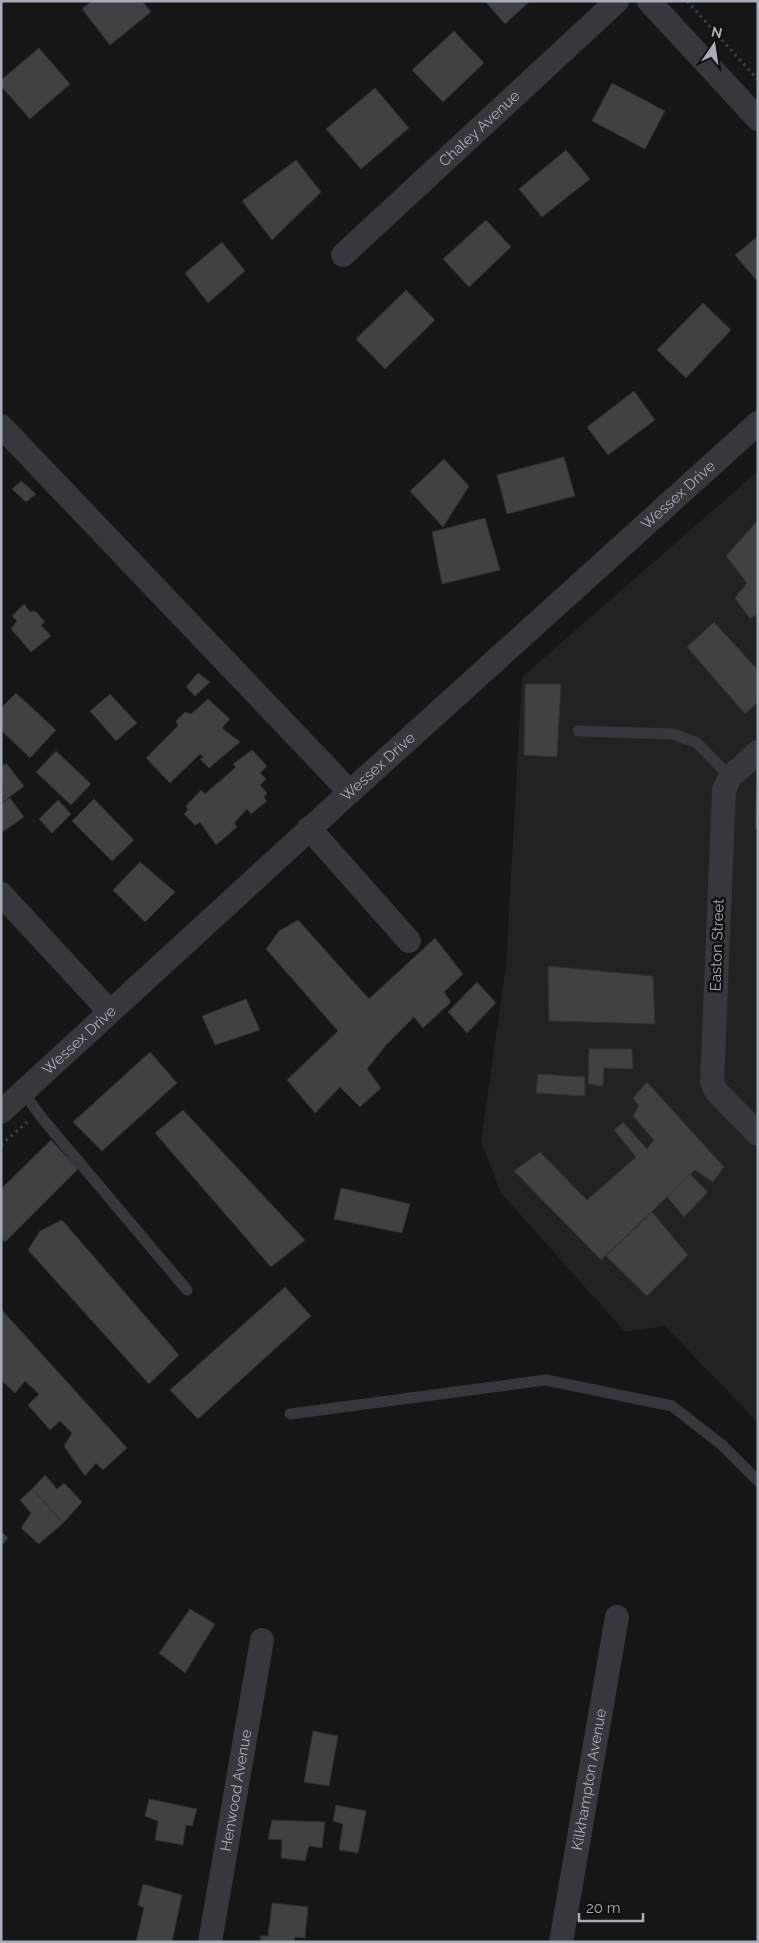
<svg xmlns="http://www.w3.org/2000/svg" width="759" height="1943" font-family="Raleway,sans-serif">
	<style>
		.built { fill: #222225 }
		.building { fill: #404145; stroke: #303034 }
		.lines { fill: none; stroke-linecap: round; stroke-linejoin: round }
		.path { stroke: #3d3f44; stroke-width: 3; stroke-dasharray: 2.5 4; stroke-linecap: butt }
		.service { stroke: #37383d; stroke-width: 11 }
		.minor { stroke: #37383d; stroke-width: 24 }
		.labels { text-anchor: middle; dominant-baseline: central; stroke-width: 5; stroke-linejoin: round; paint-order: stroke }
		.street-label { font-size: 15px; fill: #a8adb8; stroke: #111113 }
	</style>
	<rect width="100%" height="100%" fill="#161618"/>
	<!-- built -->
	<polygon class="built" points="758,471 758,1423 665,1326 625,1332 501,1193 481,1142 506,965 522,677"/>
	<!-- building -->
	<g class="building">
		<polygon points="92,1 142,1 151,12 110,45 82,9"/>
		<polygon points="485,1 530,1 505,24"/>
		<polygon points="454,31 484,63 443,102 412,70"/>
		<polygon points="39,48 70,84 30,119 1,86 1,80"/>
		<polygon points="612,83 665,111 645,149 592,121"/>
		<polygon points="375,88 409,128 361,169 326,129"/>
		<polygon points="566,150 590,179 542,217 519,189"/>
		<polygon points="296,160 321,192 272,240 242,201"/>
		<polygon points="486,220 511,247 469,287 443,259"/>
		<polygon points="758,236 758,282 735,255"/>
		<polygon points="222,242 245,271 208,303 185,273"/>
		<polygon points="406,290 435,320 385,369 356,339"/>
		<polygon points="703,303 731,330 686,378 657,350"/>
		<polygon points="634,391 655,420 608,455 587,427"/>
		<polygon points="564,457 575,496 507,514 497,475"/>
		<polygon points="444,459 469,486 443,527 410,491"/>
		<polygon points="21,481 36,494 26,502 12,489"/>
		<polygon points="485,518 500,570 442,584 432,532"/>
		<polygon points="758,520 758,614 750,619 735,598 747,583 726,556"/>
		<polygon points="24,604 30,612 35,611 45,622 41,625 51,636 31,652 11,629 17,621 12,616"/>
		<polygon points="714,622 758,670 758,702 745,714 687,647"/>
		<polygon points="198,673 210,682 195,696 186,687"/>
		<polygon points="525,684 561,684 557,757 524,755"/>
		<polygon points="16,693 56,730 30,758 1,730 1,708"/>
		<polygon points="110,694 137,723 116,741 90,711"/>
		<polygon points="208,699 230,719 222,728 240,742 209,768 200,759 204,757 200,754 170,783 146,758 178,726 176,721 185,712 191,714"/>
		<polygon points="252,750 267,766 260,773 266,779 260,785 267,793 264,797 267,801 251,814 247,809 234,823 237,827 216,845 200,822 195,825 184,814 188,810 186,806 201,790 205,794 236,767 233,764"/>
		<polygon points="56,751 91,784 71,805 36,772"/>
		<polygon points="6,763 24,786 3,802 1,767"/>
		<polygon points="757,782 758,783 758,830 755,829"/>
		<polygon points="10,798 24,817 1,833 1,804"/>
		<polygon points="94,799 134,840 112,861 72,821"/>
		<polygon points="58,800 71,814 52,833 39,819"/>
		<polygon points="140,862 175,892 145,922 113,890"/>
		<polygon points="298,920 369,999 435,938 463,974 444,992 451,1002 423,1028 414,1017 386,1045 367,1069 381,1088 360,1107 340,1087 315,1113 287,1080 338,1031 266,949 279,931"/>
		<polygon points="548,966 653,976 655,1024 549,1021"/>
		<polygon points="477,982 496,1003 467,1033 448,1012"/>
		<polygon points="246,999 260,1030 215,1045 202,1016"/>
		<polygon points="589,1049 632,1049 633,1069 604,1068 603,1086 588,1084"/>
		<polygon points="150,1052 177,1083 102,1151 73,1122"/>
		<polygon points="538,1074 585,1077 585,1096 536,1093"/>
		<polygon points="647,1082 724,1167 713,1182 695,1170 601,1260 514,1171 540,1152 587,1200 636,1157 614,1130 623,1122 647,1149 654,1140 633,1116 639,1106 633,1098"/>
		<polygon points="183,1110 305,1240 271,1267 155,1133"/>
		<polygon points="51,1140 78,1169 5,1242 1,1238 1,1189"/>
		<polygon points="690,1174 708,1192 684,1217 667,1197"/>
		<polygon points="341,1188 410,1204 402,1233 334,1219"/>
		<polygon points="652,1212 688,1255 647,1296 606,1256"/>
		<polygon points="62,1220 179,1355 149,1384 28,1250 40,1231"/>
		<polygon points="285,1287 311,1316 198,1419 170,1390"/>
		<polygon points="1,1309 127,1448 103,1470 96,1463 85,1476 64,1446 72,1433 60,1421 50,1430 28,1405 39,1394 25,1381 15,1393 1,1380"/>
		<polygon points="45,1475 57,1489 64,1483 82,1502 63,1523 32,1489"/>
		<polygon points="32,1489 63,1523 39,1544 21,1528 31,1513 20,1500"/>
		<polygon points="1,1531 8,1538 1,1546"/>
		<polygon points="190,1609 215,1624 185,1673 159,1653"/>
		<polygon points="313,1731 338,1736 329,1786 304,1782"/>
		<polygon points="149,1799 197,1809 192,1826 186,1825 183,1845 155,1840 158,1821 145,1816"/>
		<polygon points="336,1805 366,1811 358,1853 339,1850 343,1824 333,1821"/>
		<polygon points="272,1820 325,1822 322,1848 309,1846 305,1861 281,1858 282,1840 268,1839"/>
		<polygon points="143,1884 182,1895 172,1942 136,1942 144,1908 138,1905"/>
		<polygon points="272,1903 308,1907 305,1938 295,1937 294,1942 260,1942 261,1936 268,1936"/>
	</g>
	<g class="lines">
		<!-- path -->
		<g class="path">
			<polyline points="687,1 758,80"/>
			<polyline points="1,1145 27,1122"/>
		</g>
		<!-- service -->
		<g class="service">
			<polyline points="578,731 673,734 697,743 730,777"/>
			<polyline points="23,1092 42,1118 187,1290"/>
			<polyline points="290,1414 546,1380 672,1406 722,1445 758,1481"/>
		</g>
		<!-- minor -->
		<g class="minor">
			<polyline points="649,1 758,119"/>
			<path id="s1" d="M343,255l274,-254"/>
			<polyline points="1,426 350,792"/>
			<polyline points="758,752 730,777 724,790 712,1082 716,1091 758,1134"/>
			<polyline points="309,828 409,941"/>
			<polyline points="1,894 110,1012"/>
			<path id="s2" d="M1,1112l349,-320 408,-369"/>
			<path id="s3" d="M210,1942l52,-302"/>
			<path id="s4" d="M561,1942l56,-325"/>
		</g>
	</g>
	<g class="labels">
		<!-- street labels -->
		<g class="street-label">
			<text stroke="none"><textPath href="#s1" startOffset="186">Chaley Avenue</textPath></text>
			<text stroke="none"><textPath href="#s2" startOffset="916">Wessex Drive</textPath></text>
			<text stroke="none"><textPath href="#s2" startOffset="511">Wessex Drive</textPath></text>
			<text transform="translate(717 945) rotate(-88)">Easton Street</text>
			<text stroke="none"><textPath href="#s2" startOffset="106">Wessex Drive</textPath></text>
			<text stroke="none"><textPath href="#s4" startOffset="165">Kilkhampton Avenue</textPath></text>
			<text stroke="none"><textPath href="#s3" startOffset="154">Henwood Avenue</textPath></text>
		</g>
	</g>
	<!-- border -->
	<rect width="759" height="1943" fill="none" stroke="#a8adb8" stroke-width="5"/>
	<!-- north arrow -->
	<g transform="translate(714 45) rotate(13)" stroke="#111113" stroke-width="4" paint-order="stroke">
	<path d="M0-4L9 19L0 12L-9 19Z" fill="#a8adb8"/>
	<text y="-8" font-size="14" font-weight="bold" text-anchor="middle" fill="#a8adb8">N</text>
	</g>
	<!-- scale -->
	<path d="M579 1913v8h64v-8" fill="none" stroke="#a8adb8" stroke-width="2.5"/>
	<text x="586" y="1913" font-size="15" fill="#a8adb8" stroke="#111113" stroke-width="4" paint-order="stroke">20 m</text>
</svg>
